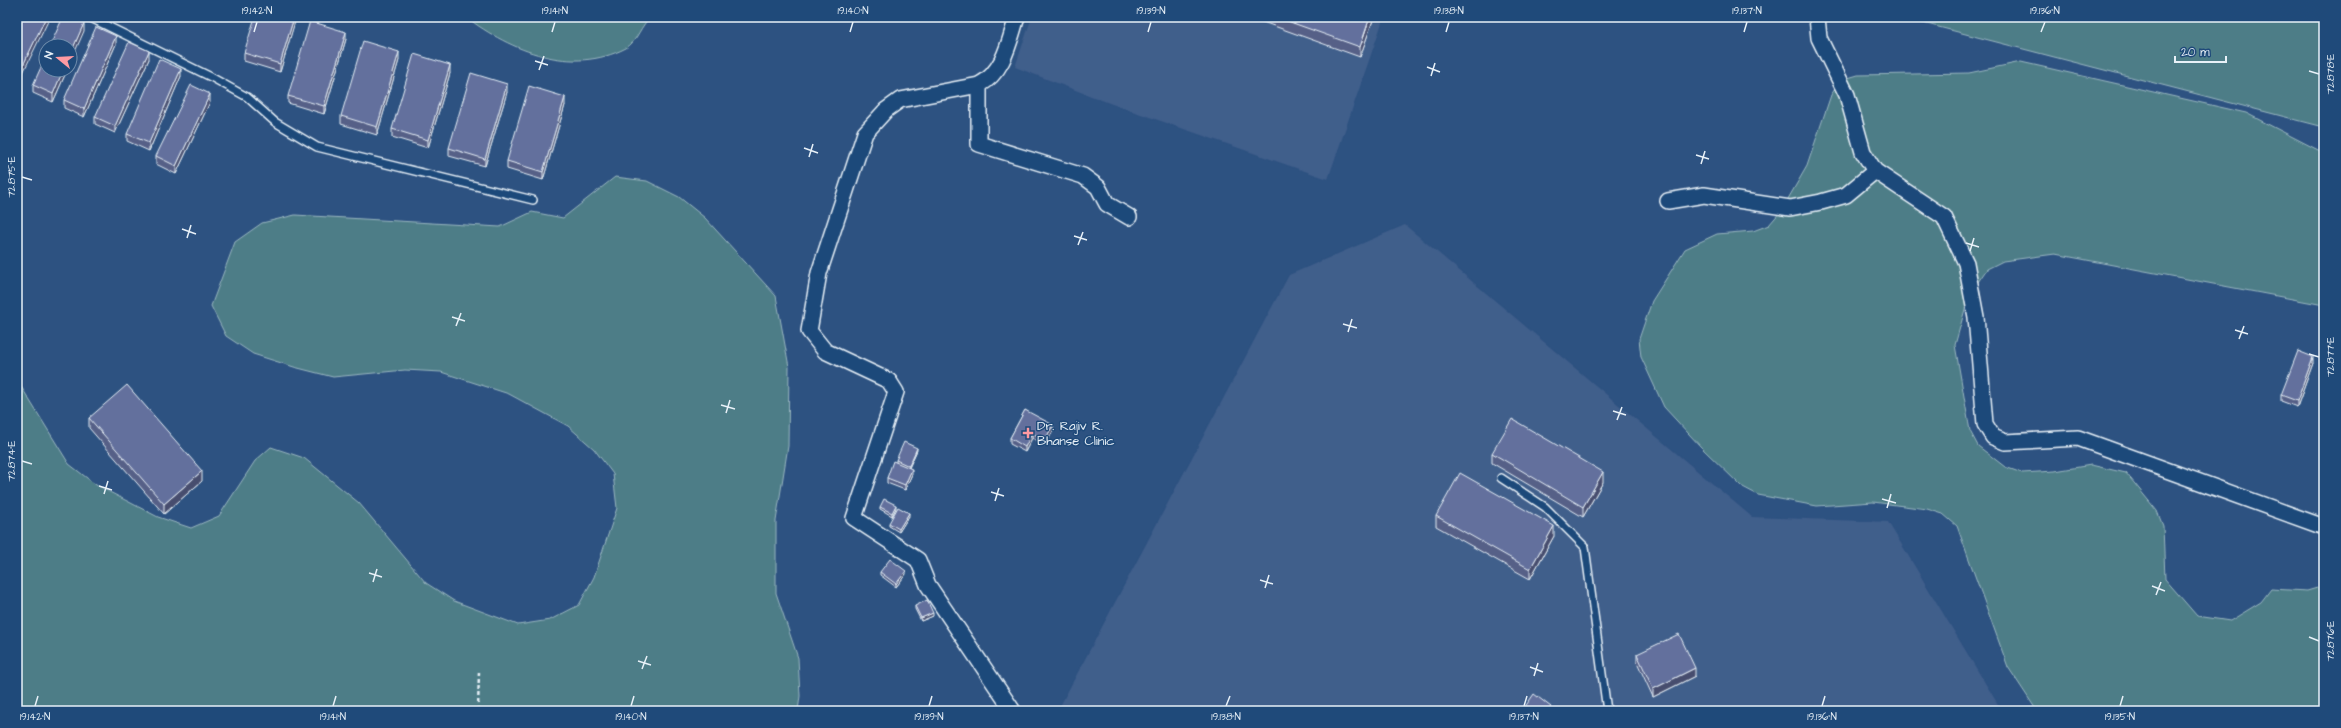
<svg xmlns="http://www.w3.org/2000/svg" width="2341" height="728" font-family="'Architects Daughter',sans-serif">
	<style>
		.built { fill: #415e8b }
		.green { fill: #4d7d87; stroke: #9ab7c0 }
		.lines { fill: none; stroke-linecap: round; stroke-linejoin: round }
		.service-casing { stroke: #e8f1f8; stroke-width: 10 }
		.minor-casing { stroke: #e8f1f8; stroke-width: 18 }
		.path { stroke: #e8f1f8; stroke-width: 2.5; stroke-dasharray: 4 3; stroke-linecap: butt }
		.service { stroke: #1f4a7a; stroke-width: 7 }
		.minor { stroke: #1f4a7a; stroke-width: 15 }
		.wall { fill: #566087; stroke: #e8f1f8 }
		.shaded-wall { fill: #464e6e; stroke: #e8f1f8 }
		.building { fill: #64709d; stroke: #e8f1f8 }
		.ticks { fill: none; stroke: #e8f1f8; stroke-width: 1.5 }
		.poi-dot { fill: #ff9aa2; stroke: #1f4a7a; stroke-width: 1.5 }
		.labels { text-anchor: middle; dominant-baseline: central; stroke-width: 3; stroke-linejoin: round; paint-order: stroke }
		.poi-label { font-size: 13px; fill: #e8f1f8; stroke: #1f4a7a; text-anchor: start }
		.neatline { fill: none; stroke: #e8f1f8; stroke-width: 1.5 }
		.ticks-label { font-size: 10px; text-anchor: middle; fill: #e8f1f8 }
	</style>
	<rect width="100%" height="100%" fill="#2d5281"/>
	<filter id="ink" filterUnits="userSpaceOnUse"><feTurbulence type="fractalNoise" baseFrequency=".025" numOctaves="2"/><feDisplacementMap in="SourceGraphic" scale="8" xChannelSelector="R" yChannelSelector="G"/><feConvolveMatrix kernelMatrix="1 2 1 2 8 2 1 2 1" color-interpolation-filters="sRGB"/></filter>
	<g filter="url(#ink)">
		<!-- built -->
		<g class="built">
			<polygon points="1032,17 1384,17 1328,179 1112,104 1015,67"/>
			<polygon points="1405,225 1752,517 1888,522 2002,711 1067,711 1059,708 1289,275"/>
		</g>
		<!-- green -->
		<g class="green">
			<path d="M466,17h185c-10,7 -14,25 -25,31 -54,28 -115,3 -160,-31z"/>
			<polygon points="1900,17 2324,17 2324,127"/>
			<polygon points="2021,62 2246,113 2324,153 2324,305 2055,254 2003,261 1987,269 1969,295 1955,345 1970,431 1978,446 2005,467 2022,473 2055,471 2091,465 2126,473 2157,511 2163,526 2165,579 2197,616 2230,621 2261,602 2271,589 2307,591 2324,586 2324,711 2037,711 2008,667 1957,526 1943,514 1927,509 1873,502 1817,506 1758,495 1741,486 1701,447 1664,407 1641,357 1639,339 1652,301 1685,249 1717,234 1753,231 1769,225 1781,211 1807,166 1831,95 1841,80 1858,75 1969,73"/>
			<polygon points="615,177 647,181 679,197 705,218 776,296 789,367 788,446 776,521 776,593 798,658 800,696 798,711 17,711 17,380 69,464 96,485 158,517 191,528 219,516 255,461 271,447 304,458 359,503 426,583 454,601 518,625 550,620 579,605 594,577 617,508 613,474 594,449 568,426 509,394 441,372 405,370 333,377 294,367 253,354 226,336 211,306 235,242 262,223 295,215 500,227 532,212 563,218"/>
		</g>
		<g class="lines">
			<!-- service casing -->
			<g class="service-casing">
				<g id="service">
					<polyline points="89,17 211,77 247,97 275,122 317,147 533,200"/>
					<polyline points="1501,478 1545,507 1585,547 1607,711"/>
				</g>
			</g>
			<!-- minor casing -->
			<g class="minor-casing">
				<g id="minor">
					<polyline points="1817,17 1819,38 1847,95 1863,152 1875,171 1944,217 1966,263 1976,317 1985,424 1993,437 2005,442 2078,438 2324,527"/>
					<polyline points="979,85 979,144 1083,176 1098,187 1107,204 1129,217"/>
					<polyline points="1668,201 1704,195 1790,208 1821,202 1846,195 1875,171"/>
					<path d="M1013,711l-85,-126 -10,-25 -64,-42 42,-126 -7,-11 -64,-30 -16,-20 10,-58 46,-140 21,-23 14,-10 79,-15c25,-13 30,-43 38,-68"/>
				</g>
			</g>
			<!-- path -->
			<polyline class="path" points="478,711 479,670"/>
			<!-- service -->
			<use href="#service" class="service"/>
			<!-- minor -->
			<use href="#minor" class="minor"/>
		</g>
		<!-- wall -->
		<g class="wall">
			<polygon points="296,17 280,72 244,61 244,53"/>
			<polygon points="1249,17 1374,17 1360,57"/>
			<polygon points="346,39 324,114 288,103 288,96"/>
			<polygon points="116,44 84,117 64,108 64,100"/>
			<polygon points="149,59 115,133 95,124 95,117"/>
			<polygon points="399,60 377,135 341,124 341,116"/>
			<polygon points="67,70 53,102 33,93 33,85"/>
			<polygon points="450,73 428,148 392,137 392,129"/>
			<polygon points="181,76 149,151 127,141 127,134"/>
			<polygon points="507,92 485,166 449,156 449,148"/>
			<polygon points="210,102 176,174 156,164 156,156"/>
			<polygon points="565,105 543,180 507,169 507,161"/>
			<polygon points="2313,363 2297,407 2281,401 2281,395"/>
			<polygon points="1025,410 1053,431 1045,445 1032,438 1025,452 1010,444 1010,438"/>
			<polygon points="89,418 202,481 164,514 89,428"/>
			<polygon points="917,450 909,467 912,474 905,490 887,483 887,478 896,462 896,460"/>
			<polygon points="1492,453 1603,482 1583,517 1492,463"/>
			<polygon points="880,507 896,508 892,516 880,509"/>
			<polygon points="909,516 899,532 889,526 889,523"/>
			<polygon points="1436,516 1554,536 1530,579 1436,526"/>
			<polygon points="880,572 906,574 896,587 880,575"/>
			<polygon points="915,606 933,616 921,621 915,609"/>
			<polygon points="1637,654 1695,676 1653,697 1637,662"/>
		</g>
		<!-- shaded-wall -->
		<g class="shaded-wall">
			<polygon points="46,17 50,17 17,85 17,78"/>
			<polygon points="294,17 296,17 296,18 280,72 280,64"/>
			<polygon points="1370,17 1374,17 1360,57 1360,47"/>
			<polygon points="84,23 84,31 70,63 70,55"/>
			<polygon points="346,32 346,39 324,114 324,106"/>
			<polygon points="116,36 116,44 84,117 84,109"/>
			<polygon points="149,51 149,59 115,133 115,126"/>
			<polygon points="399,52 399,60 377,135 377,127"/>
			<polygon points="450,65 450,73 428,148 428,140"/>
			<polygon points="181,69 181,76 149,151 149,143"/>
			<polygon points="63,70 67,70 53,102 53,94"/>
			<polygon points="507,84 507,92 485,166 485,159"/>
			<polygon points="210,94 210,102 176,174 176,166"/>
			<polygon points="565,97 565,105 543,180 543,172"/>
			<polygon points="19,236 19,244 17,246 17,238"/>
			<polygon points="2313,357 2313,363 2297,407 2297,401"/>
			<polygon points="1053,425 1053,431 1045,445 1045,440"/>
			<polygon points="1032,433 1032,438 1025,452 1025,447"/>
			<polygon points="917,448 917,450 909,468 909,466"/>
			<polygon points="912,469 912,474 905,490 905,485"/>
			<polygon points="202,471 202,481 164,514 164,504"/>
			<polygon points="1603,472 1603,482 1583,517 1583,507"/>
			<polygon points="896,505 896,508 892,516 892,513"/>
			<polygon points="909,513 909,516 899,532 899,529"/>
			<polygon points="1554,526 1554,536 1530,579 1530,569"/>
			<polygon points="906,571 906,574 896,587 896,584"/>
			<polygon points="933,613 933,616 921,621 921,618"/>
			<polygon points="1695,668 1695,676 1653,697 1653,689"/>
		</g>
		<!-- building -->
		<g class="building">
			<polygon points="22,17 46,17 17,78 17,28"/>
			<polygon points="63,17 71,17 84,23 70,55 70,46 50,46"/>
			<polygon points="255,17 294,17 280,64 244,53"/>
			<polygon points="1276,17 1370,17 1360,47"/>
			<polygon points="310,21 346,32 324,106 288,96"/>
			<polygon points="96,27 116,36 84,109 64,100"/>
			<polygon points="363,41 399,52 377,127 341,116"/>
			<polygon points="129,42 149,51 115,126 95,117"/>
			<polygon points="414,54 450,65 428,140 392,129"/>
			<polygon points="46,56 46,70 63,70 53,94 33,85"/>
			<polygon points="159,59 181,69 149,143 127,134"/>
			<polygon points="471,73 507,84 485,159 449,148"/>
			<polygon points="191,85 210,94 176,166 156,156"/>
			<polygon points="529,86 565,97 543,172 507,161"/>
			<polygon points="2298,351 2313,357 2297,401 2281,395"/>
			<polygon points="127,385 202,471 164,504 89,418"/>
			<polygon points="1025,410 1053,425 1045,440 1032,433 1025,447 1010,438"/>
			<polygon points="1512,419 1603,472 1583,507 1492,453"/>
			<polygon points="904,442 917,448 909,466 896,460"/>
			<polygon points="893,461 912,469 905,485 887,478"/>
			<polygon points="1460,473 1554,526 1530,569 1436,516"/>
			<polygon points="884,499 896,505 892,513 880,507"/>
			<polygon points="898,507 909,513 899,529 889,523"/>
			<polygon points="890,559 906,571 896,584 880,572"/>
			<polygon points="927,600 933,613 921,618 915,606"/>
			<polygon points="1679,634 1695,668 1653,689 1637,654"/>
			<polygon points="1534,694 1551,707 1548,711 1522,711"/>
		</g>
	</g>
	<!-- ticks -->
	<path class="ticks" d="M254,32l3,-10M552,32l3,-10M850,32l3,-10M1148,32l3,-10M1446,32l3,-10M1744,32l3,-10M2041,32l4,-10M535,61l13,4M1427,67l13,5M539,70l5,-14M2309,71l10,3M1431,76l4,-13M804,148l14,5M1696,155l13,4M809,157l4,-13M1701,164l4,-13M22,177l10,3M182,229l14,5M1074,236l13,4M187,238l4,-13M1966,243l13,4M1078,245l5,-13M1970,251l4,-13M452,317l13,4M1343,324l14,4M456,326l5,-13M2235,330l13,4M1348,332l4,-13M2239,339l5,-13M2309,354l10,3M721,405l14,4M1613,411l13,4M726,413l4,-13M1617,420l5,-13M22,461l10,3M99,486l13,4M991,492l13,4M104,494l4,-13M1882,499l14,4M995,501l4,-13M1887,508l4,-14M369,573l13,4M1260,580l13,4M373,582l4,-13M2152,586l13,5M1265,588l4,-13M2156,595l5,-13M2309,637l10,4M638,661l13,4M1530,667l13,5M642,669l5,-13M1534,676l4,-13M35,706l3,-10M333,706l3,-10M631,706l3,-10M929,706l3,-10M1226,706l4,-10M1524,706l3,-10M1822,706l3,-10M2120,706l3,-10"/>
	<!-- markers -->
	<path class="poi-dot" d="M1026 427h4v4h4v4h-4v4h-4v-4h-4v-4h4z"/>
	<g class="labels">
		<!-- poi labels -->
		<g class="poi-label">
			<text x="1037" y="426">Dr. Rajiv R.<tspan x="1037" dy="15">Bhanse Clinic</tspan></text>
		</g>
	</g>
	<!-- margin -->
	<rect width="2341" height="728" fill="none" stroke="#1f4a7a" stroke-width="44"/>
	<!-- north arrow -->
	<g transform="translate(58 58) rotate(288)"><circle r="19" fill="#1f4a7a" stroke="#6f8dac"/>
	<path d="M0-3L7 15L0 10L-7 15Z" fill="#ff9aa2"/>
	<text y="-6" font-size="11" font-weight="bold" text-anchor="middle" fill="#e8f1f8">N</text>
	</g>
	<!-- scale -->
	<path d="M2175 56v6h51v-6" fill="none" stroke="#e8f1f8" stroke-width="2"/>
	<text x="2181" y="56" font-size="12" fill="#e8f1f8" stroke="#1f4a7a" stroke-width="3" paint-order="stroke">20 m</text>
	<rect x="22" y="22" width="2297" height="684" class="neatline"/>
	<g class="ticks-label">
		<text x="257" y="14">19.142°N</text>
		<text x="555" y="14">19.141°N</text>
		<text x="853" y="14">19.140°N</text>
		<text x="1151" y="14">19.139°N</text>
		<text x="1449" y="14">19.138°N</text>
		<text x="1747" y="14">19.137°N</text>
		<text x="2045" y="14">19.136°N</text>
		<text transform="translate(2330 74) rotate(-90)" y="4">72.878°E</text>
		<text transform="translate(11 177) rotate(-90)" y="4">72.875°E</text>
		<text transform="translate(2330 357) rotate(-90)" y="4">72.877°E</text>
		<text transform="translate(11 461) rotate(-90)" y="4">72.874°E</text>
		<text transform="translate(2330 641) rotate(-90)" y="4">72.876°E</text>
		<text x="35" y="720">19.142°N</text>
		<text x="333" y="720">19.141°N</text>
		<text x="631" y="720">19.140°N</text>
		<text x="929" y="720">19.139°N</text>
		<text x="1226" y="720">19.138°N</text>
		<text x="1524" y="720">19.137°N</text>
		<text x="1822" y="720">19.136°N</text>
		<text x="2120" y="720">19.135°N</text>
	</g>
</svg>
